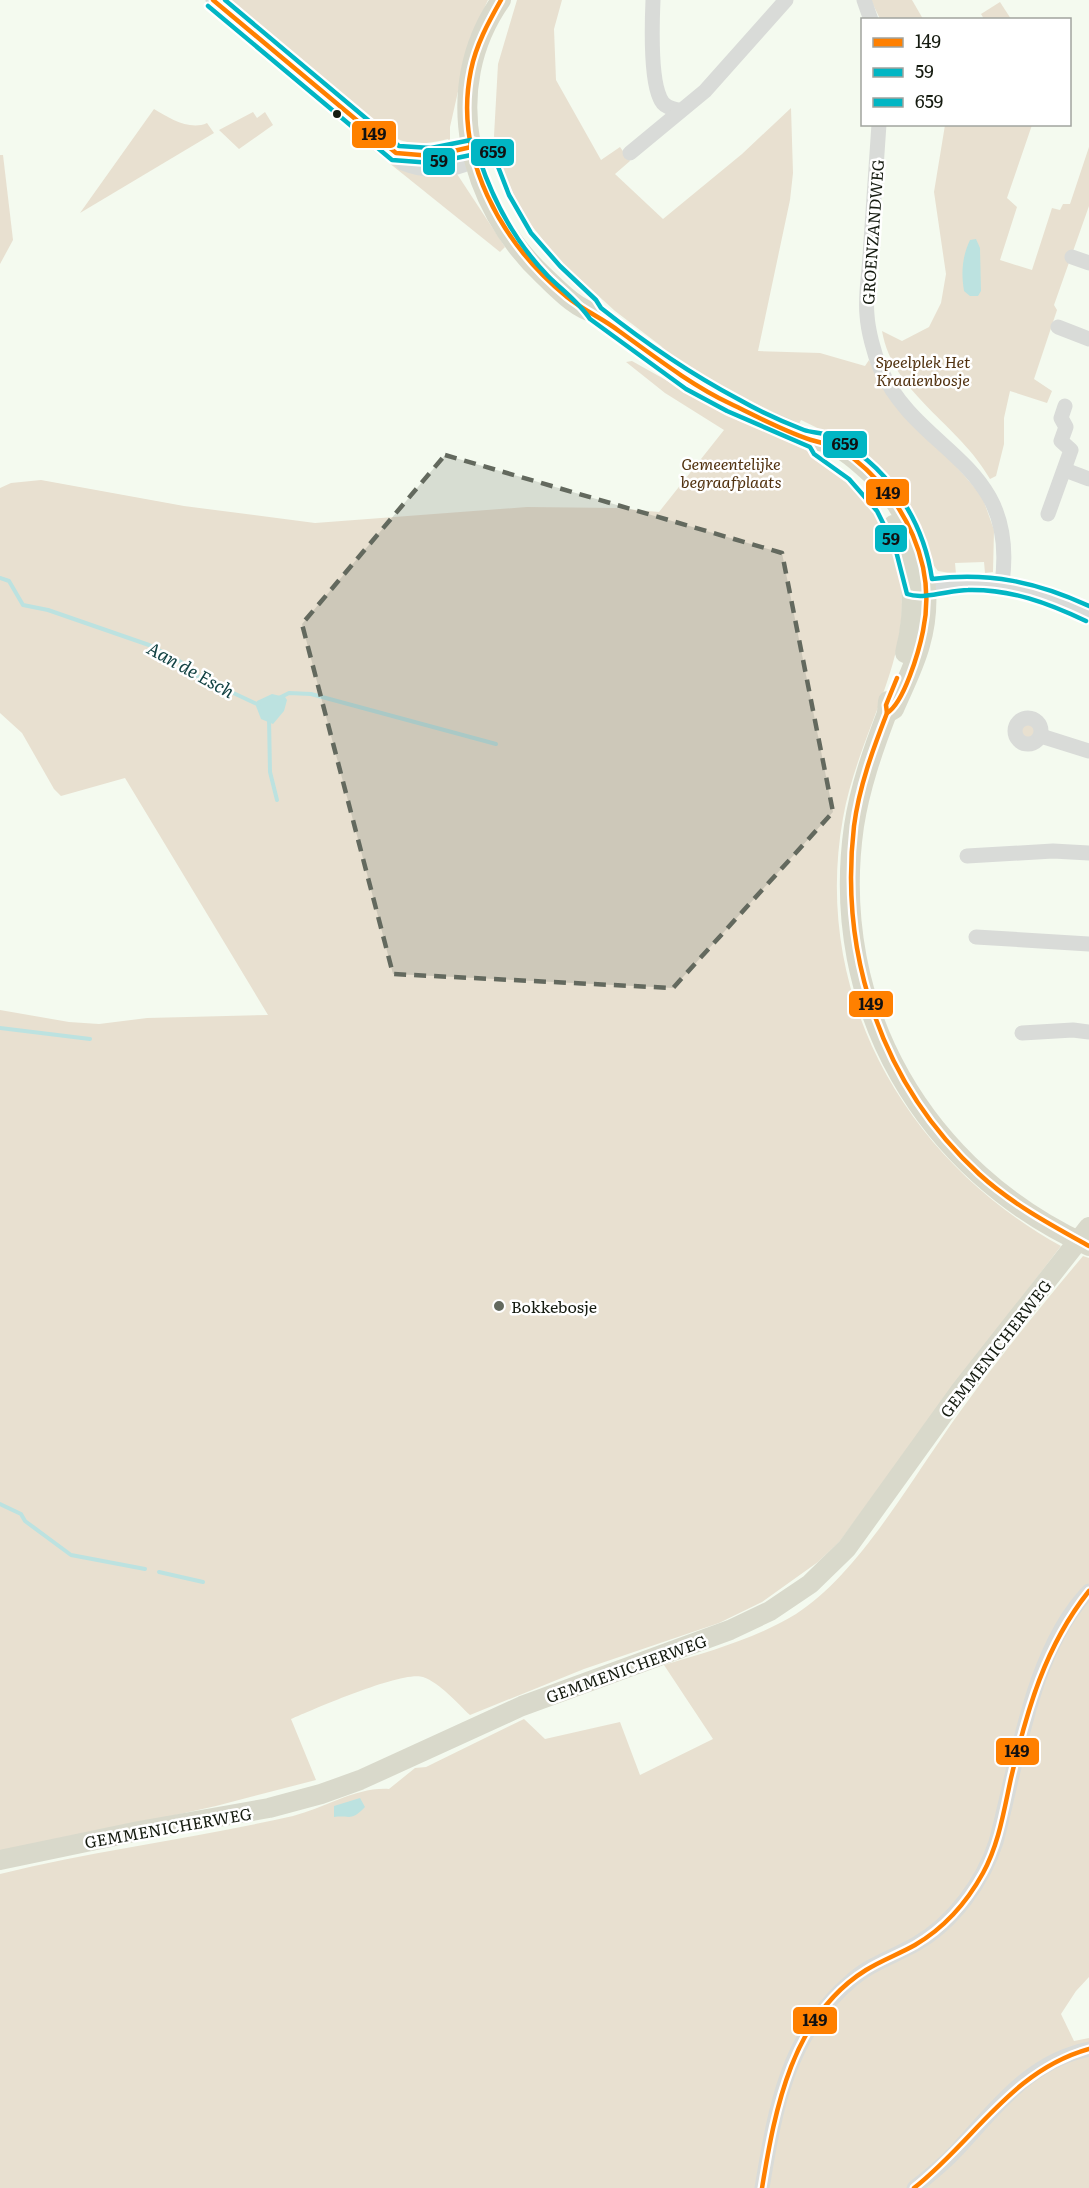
<svg xmlns="http://www.w3.org/2000/svg" width="1089" height="2188" font-family="Literata,serif">
	<style>
		.green { fill: #e8e0d0 }
		.water { fill: #bce2e0 }
		.lines { fill: none; stroke-linecap: round; stroke-linejoin: round }
		.stream { stroke: #bce2e0; stroke-width: 4 }
		.minor { stroke: #d9dbd8; stroke-width: 15 }
		.major { stroke: #d9d9cb; stroke-width: 20 }
		.bus-1-casing { stroke: #fff; stroke-width: 9 }
		.bus-2-casing { stroke: #fff; stroke-width: 9 }
		.bus-3-casing { stroke: #fff; stroke-width: 9 }
		.bus-1 { stroke: #ff8000; stroke-width: 4.5 }
		.bus-2 { stroke: #01b6c4; stroke-width: 4.5 }
		.bus-3 { stroke: #01b6c4; stroke-width: 4.5 }
		.marked { fill: #63695e; fill-opacity: 0.2; stroke: #63695e; stroke-width: 4.5; stroke-dasharray: 12 8; stroke-linejoin: round }
		.bus-dot { fill: #151b10; stroke: #fff; stroke-width: 2 }
		.poi-dot { fill: #63695e; stroke: #fff; stroke-width: 2 }
		.labels { text-anchor: middle; dominant-baseline: central; stroke-width: 5; stroke-linejoin: round; paint-order: stroke }
		.street-label { font-size: 16px; fill: #151b10; stroke: #fff }
		.park-label { font-size: 16px; font-style: italic; fill: #51310f; stroke: #fff }
		.poi-label { font-size: 16px; fill: #151b10; stroke: #fff; text-anchor: start }
		.water-label { font-size: 18px; font-style: italic; fill: #124243; stroke: #fff }
		.line-badge { stroke: #fff; stroke-width: 2 }
		.pale-badge-label { font-size: 16px; text-anchor: middle; font-weight: bold; fill: #111 }
	</style>
	<rect width="100%" height="100%" fill="#f4faef"/>
	<!-- green -->
	<g class="green">
		<path d="M224,0h264l-18,38 -20,89v16l-2,-4c-23,6 -42,7 -62,-6z"/>
		<polygon points="517,0 562,0 554,29 556,80 601,160 620,147 630,161 615,174 663,219 742,154 791,108 793,173 790,200 758,351 820,353 865,366 869,360 876,374 982,496 994,530 993,572 985,573 984,562 955,563 956,574 938,571 832,435 801,420 799,424 724,389 673,360 661,346 615,311 559,260 524,216 500,165 494,136 498,64"/>
		<polygon points="871,0 912,0 923,19 880,19"/>
		<polygon points="1000,2 1011,19 984,19 981,14"/>
		<path d="M154,109c15,9 36,22 53,14l7,10 -134,80z"/>
		<polygon points="253,112 257,118 265,112 273,125 239,149 219,130"/>
		<path d="M945,125h87l-25,73 10,9 -17,53 32,10 20,-62 8,2 3,-6h7l19,-57v59l-35,99 3,5 -23,69 18,12 -5,12 -37,-12 -6,27v26l-8,32 -6,3c-31,-55 -97,-85 -108,-148l20,10 27,-14 12,-24 5,-29 -12,-82z"/>
		<polygon points="371,144 457,174 505,247 500,252 368,146"/>
		<polygon points="0,155 3,155 13,240 0,264"/>
		<path d="M632,361c39,22 79,45 119,64 36,18 75,29 104,57 10,10 18,26 24,38 61,109 -17,191 -36,298 -32,178 64,343 218,428l-114,149 -107,146 -22,21 -56,40 -43,21 -135,46 -114,46c-13,-12 -30,-32 -47,-38 -20,-7 -109,32 -132,42l25,61 -100,26 -216,48v-844l69,12 30,2 48,-6 121,-3 -143,-237 -64,18 -7,-7 -32,-56 -22,-20v-225l11,-5 30,-3 143,26 131,17 212,-16 89,1 43,4 65,-82 -59,-37 -39,-31z"/>
		<circle cx="1028" cy="731" r="7"/>
		<path d="M1083,1256l6,2v719l-13,14 -15,23 13,27 15,-3v150h-1089v-314c97,-24 196,-36 293,-58 32,-8 63,-29 96,-27l26,-21 11,-1 98,-48 21,20 75,-17 20,53 73,-36 -49,-74c44,-13 93,-27 132,-51 58,-37 108,-122 147,-178 41,-60 93,-124 140,-180z"/>
	</g>
	<!-- water -->
	<g class="water">
		<path d="M976,239l4,9 1,43 -3,5h-8l-6,-5c-3,-18 -2,-34 6,-51z"/>
		<polygon points="272,694 285,697 287,700 284,711 273,724 261,719 256,706 257,701"/>
		<path d="M360,1798l5,9c-15,15 -14,8 -31,10v-11z"/>
	</g>
	<g class="lines">
		<!-- stream -->
		<g class="stream">
			<polyline points="0,578 9,581 23,605 48,610 149,645 181,662 195,675 259,705"/>
			<polyline points="279,698 289,693 311,694 496,744"/>
			<polyline points="269,718 270,772 277,800"/>
			<polyline points="0,1028 90,1039"/>
			<polyline points="0,1504 21,1514 25,1521 71,1555 145,1569"/>
			<polyline points="159,1572 203,1582"/>
		</g>
		<!-- minor -->
		<g class="minor">
			<path d="M213,0l190,163c27,11 60,9 82,-11l-14,-5 -39,9 -36,-3"/>
			<path d="M653,0c-1,24 -3,77 7,98 3,8 10,10 18,12"/>
			<polyline points="864,0 871,20"/>
			<path d="M879,124c-3,44 -6,88 -9,132 -1,19 -5,40 -3,59 1,16 7,38 13,53 39,87 139,93 122,215"/>
			<polyline points="630,153 705,91 786,0"/>
			<polyline points="1072,257 1089,263"/>
			<polyline points="1058,327 1089,339"/>
			<polyline points="1065,470 1089,479"/>
			<polyline points="1048,514 1071,450 1061,441 1066,427 1061,418 1065,406"/>
			<path d="M915,588c18,-2 36,-5 55,-6 44,-2 81,13 119,32"/>
			<circle cx="1028" cy="731" r="13"/>
			<polyline points="1041,736 1089,751"/>
			<polyline points="967,856 1053,851 1089,853"/>
			<polyline points="976,937 1089,944"/>
			<polyline points="1022,1033 1073,1030 1089,1032"/>
			<path d="M762,2188c13,-78 25,-154 90,-208 18,-16 43,-24 64,-36 37,-21 67,-62 80,-102 21,-78 36,-193 93,-251"/>
			<path d="M914,2188c15,-12 29,-23 42,-37 39,-42 73,-90 133,-102"/>
		</g>
		<!-- major -->
		<g class="major">
			<path d="M501,0c-62,88 -33,205 43,276 14,13 31,32 51,37l95,69 40,22 85,37c19,-1 41,19 55,32 46,43 68,110 50,172 -6,22 -17,43 -26,64l-7,4"/>
			<path d="M893,525c21,40 23,85 12,128"/>
			<path d="M888,701l-1,12c-14,37 -27,74 -33,113 -26,181 71,346 235,420"/>
			<polyline points="0,1860 139,1831 269,1808 321,1794 360,1780 522,1706 730,1630 770,1611 810,1584 847,1548 960,1391 1089,1227"/>
		</g>
		<!-- bus-1 casing -->
		<g class="bus-1-casing">
			<g id="bus-1">
				<polyline points="213,0 396,153 432,156 471,147 485,152"/>
				<path d="M501,0c-13,23 -25,45 -30,70 -18,87 30,173 96,227 16,13 35,21 52,34 36,26 72,54 112,73 25,12 58,30 84,37 15,4 26,7 38,17 52,41 84,107 70,173 -4,20 -19,72 -36,82"/>
				<path d="M897,678l-11,27 1,8c-14,36 -28,74 -33,113 -15,130 28,259 125,348 33,30 72,51 110,72"/>
				<path d="M762,2188c13,-79 30,-172 104,-218 16,-10 33,-16 49,-25 29,-17 52,-43 68,-72 16,-29 21,-63 28,-95 16,-68 34,-132 78,-187"/>
				<path d="M914,2188c61,-48 97,-117 175,-139"/>
			</g>
		</g>
		<!-- bus-2 casing -->
		<g class="bus-2-casing">
			<path id="bus-2" d="M208,6l184,154 40,3 39,-8 8,3c15,45 36,84 69,118 14,14 31,26 42,43l96,70 41,22 83,36 4,7 35,25 28,32 18,36 12,47c17,6 43,-4 61,-4 43,-1 80,13 118,31"/>
		</g>
		<!-- bus-3 casing -->
		<g class="bus-3-casing">
			<path id="bus-3" d="M225,0l174,146 32,2 40,-8 19,6 19,49 22,38 29,33 36,34 5,8c43,34 88,65 137,91 21,12 43,22 66,31 8,3 18,2 26,6 56,27 93,82 102,143 58,-7 105,3 157,27"/>
		</g>
		<!-- bus-1 -->
		<use href="#bus-1" class="bus-1"/>
		<!-- bus-2 -->
		<use href="#bus-2" class="bus-2"/>
		<!-- bus-3 -->
		<use href="#bus-3" class="bus-3"/>
	</g>
	<!-- marked area -->
	<path class="marked" d="M445,455l337,98 51,259 -160,176 -280,-14 -91,-350z"/>
	<!-- markers -->
	<circle class="bus-dot" cx="337" cy="114" r="5"/>
	<circle class="poi-dot" cx="499" cy="1306" r="6"/>
	<g class="labels">
		<!-- street labels -->
		<g class="street-label">
			<text transform="translate(872 232) rotate(-86)">GROENZANDWEG</text>
			<text transform="translate(995 1348) rotate(-52)">GEMMENICHERWEG</text>
			<text transform="translate(626 1668) rotate(-20)">GEMMENICHERWEG</text>
			<text transform="translate(168 1827) rotate(-10)">GEMMENICHERWEG</text>
		</g>
		<!-- park labels -->
		<g class="park-label">
			<text x="923" y="361">Speelplek Het<tspan x="923" dy="18">Kraaienbosje</tspan></text>
			<text x="731" y="463">Gemeentelijke<tspan x="731" dy="18">begraafplaats</tspan></text>
		</g>
		<!-- poi labels -->
		<g class="poi-label">
			<text x="511" y="1306">Bokkebosje</text>
		</g>
		<!-- water labels -->
		<g class="water-label">
			<text transform="translate(191 669) rotate(29)">Aan de Esch</text>
		</g>
	</g>
	<g class="line-badge">
		<rect x="351" y="120" width="46" height="29" rx="6" fill="#ff8000"/>
		<rect x="470" y="138" width="45" height="29" rx="6" fill="#01b6c4"/>
		<rect x="422" y="147" width="34" height="29" rx="6" fill="#01b6c4"/>
		<rect x="822" y="430" width="46" height="29" rx="6" fill="#01b6c4"/>
		<rect x="865" y="478" width="45" height="29" rx="6" fill="#ff8000"/>
		<rect x="874" y="524" width="34" height="29" rx="6" fill="#01b6c4"/>
		<rect x="848" y="990" width="46" height="28" rx="6" fill="#ff8000"/>
		<rect x="995" y="1737" width="45" height="29" rx="6" fill="#ff8000"/>
		<rect x="792" y="2006" width="46" height="29" rx="6" fill="#ff8000"/>
	</g>
	<g class="pale-badge-label">
		<text x="374" y="140">149</text>
		<text x="493" y="158">659</text>
		<text x="439" y="167">59</text>
		<text x="845" y="450">659</text>
		<text x="888" y="499">149</text>
		<text x="891" y="545">59</text>
		<text x="871" y="1010">149</text>
		<text x="1017" y="1757">149</text>
		<text x="815" y="2026">149</text>
	</g>
	<!-- legend -->
	<rect x="861" y="18" width="210" height="108" fill="#ffffff" stroke="#a1a49f" stroke-width="1.5"/>
	<rect x="873" y="38" width="30" height="9" fill="#ff8000" stroke="#a1a49f" stroke-width="1.5"/>
	<text x="915" y="48" font-size="18" fill="#151b10">149</text>
	<rect x="873" y="68" width="30" height="9" fill="#01b6c4" stroke="#a1a49f" stroke-width="1.5"/>
	<text x="915" y="78" font-size="18" fill="#151b10">59</text>
	<rect x="873" y="98" width="30" height="9" fill="#01b6c4" stroke="#a1a49f" stroke-width="1.5"/>
	<text x="915" y="108" font-size="18" fill="#151b10">659</text>
</svg>
